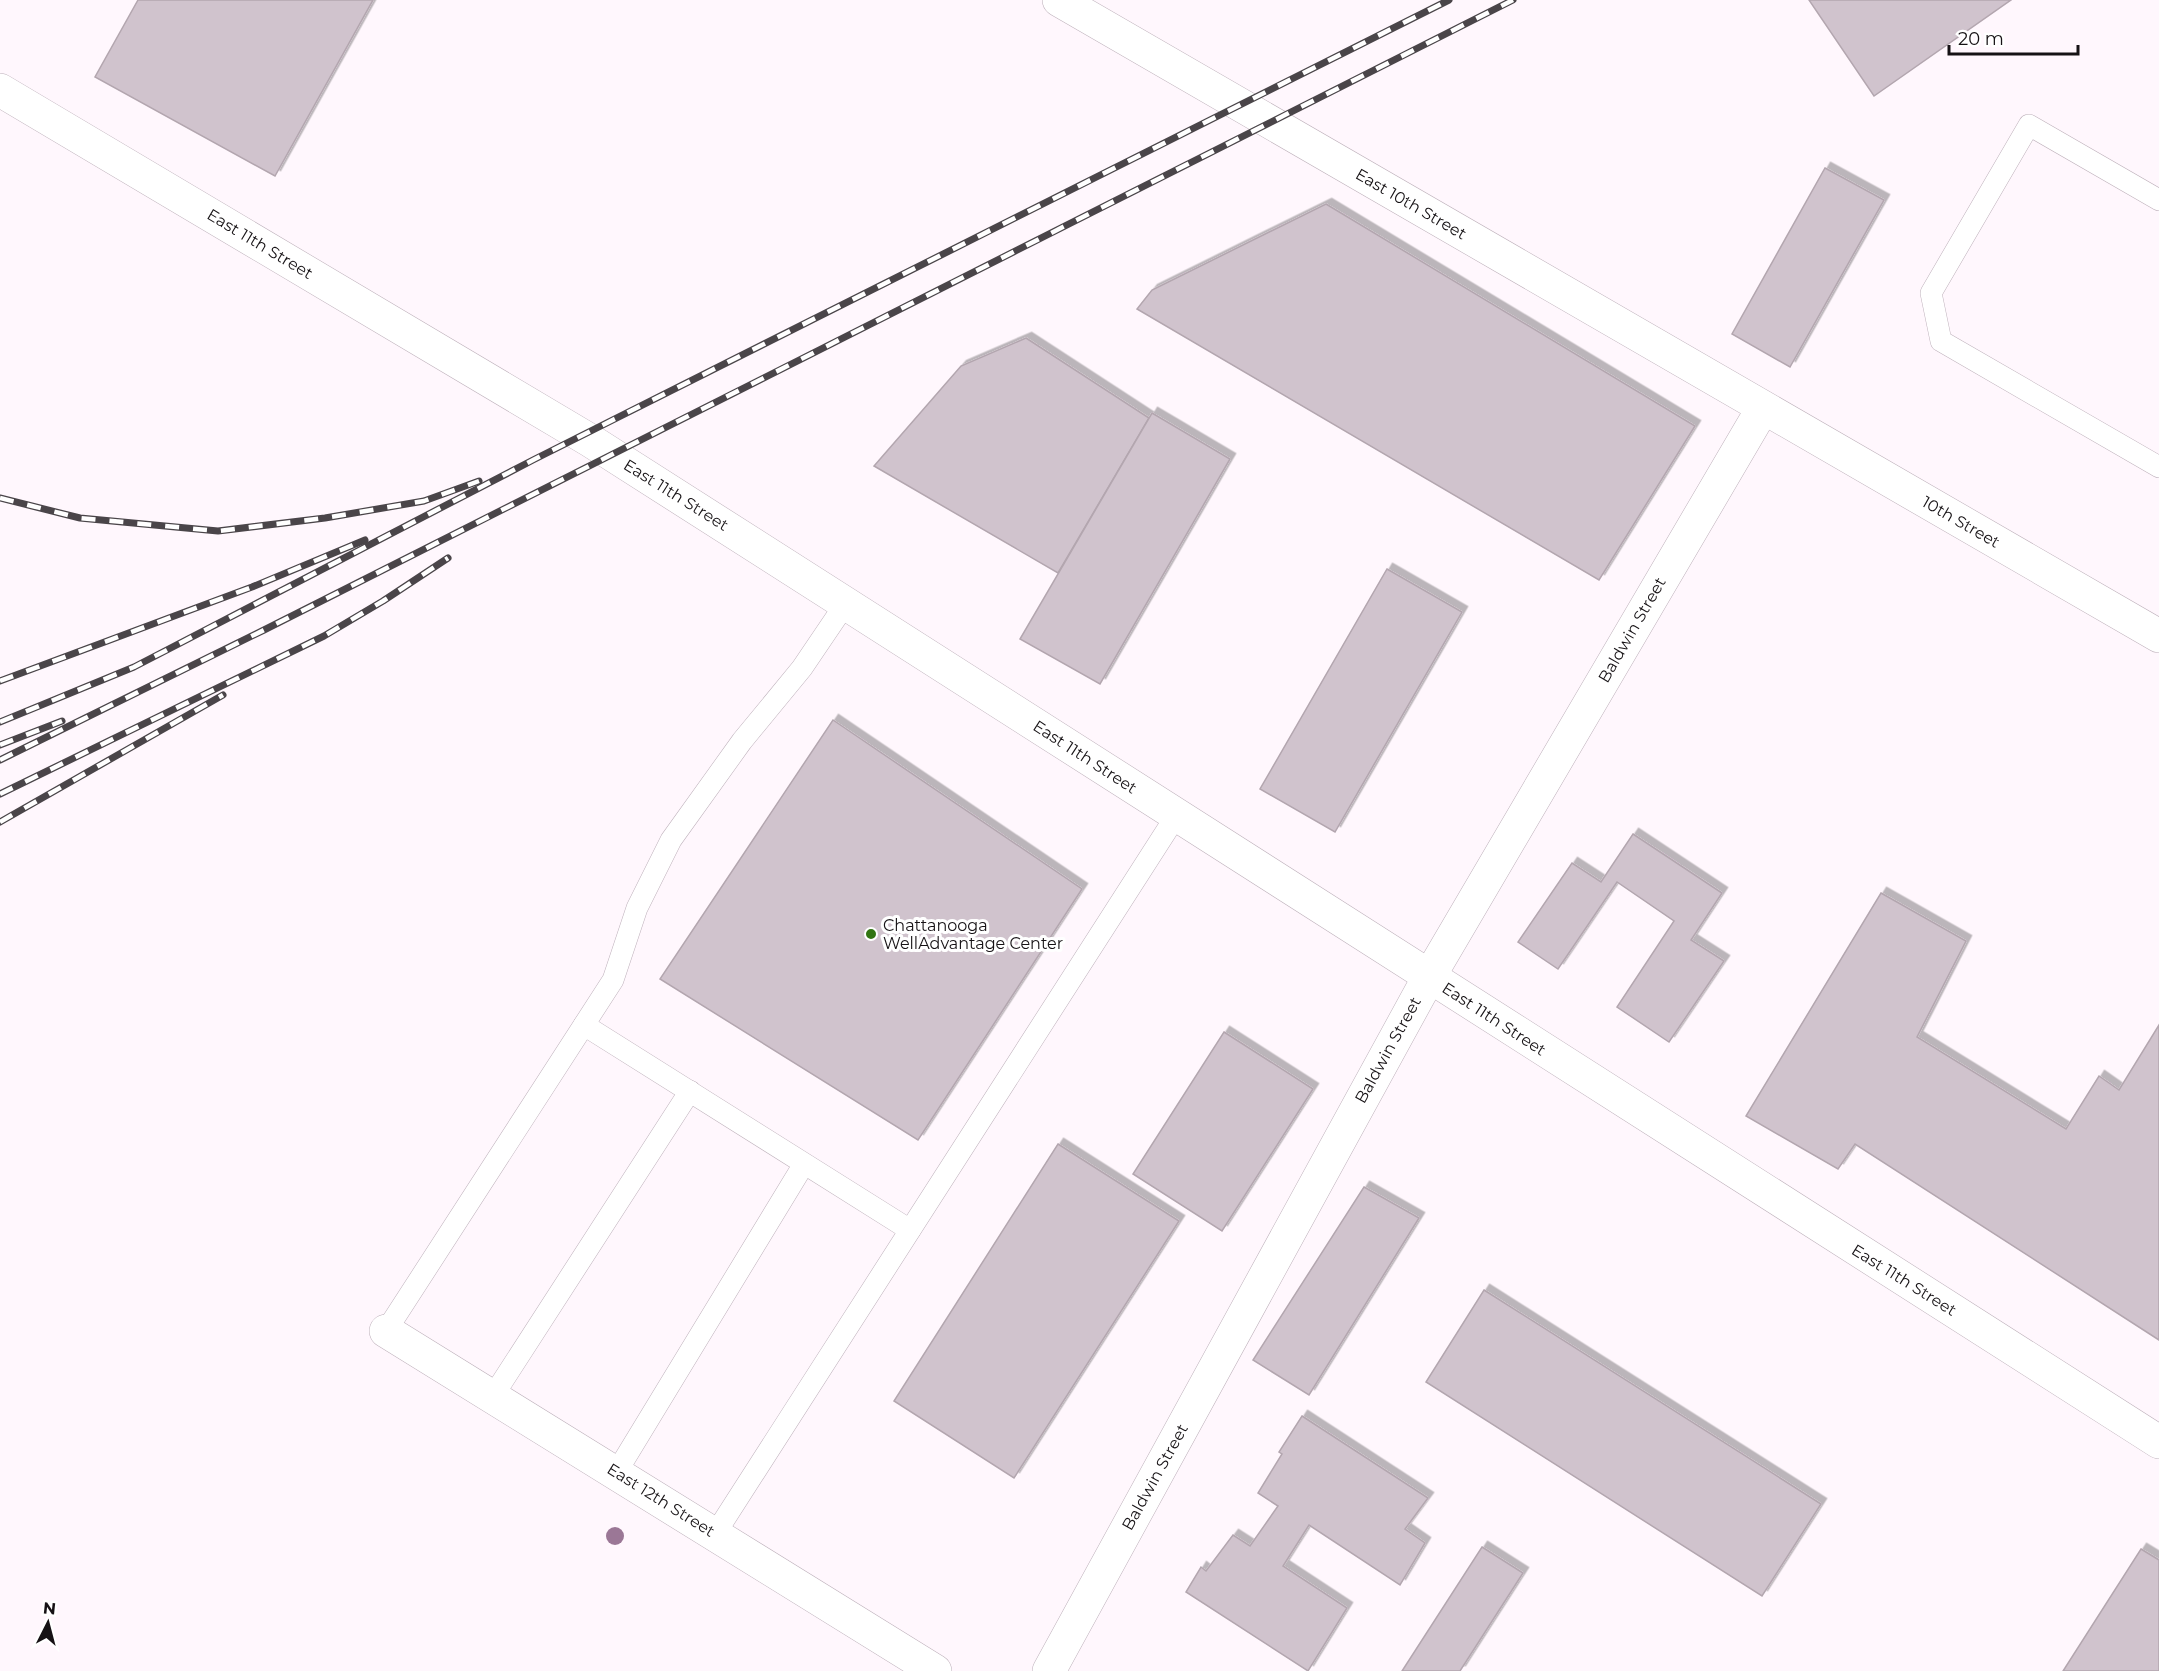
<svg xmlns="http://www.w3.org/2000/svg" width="2159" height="1671" font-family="Montserrat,sans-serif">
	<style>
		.building { fill: #d0c3cd; stroke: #b3a6af; stroke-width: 1.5; filter: url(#shadow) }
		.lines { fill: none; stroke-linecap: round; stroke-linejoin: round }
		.service-casing { stroke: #beb1bb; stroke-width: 22 }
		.minor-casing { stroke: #beb1bb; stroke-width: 34 }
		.service { stroke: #fff; stroke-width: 21 }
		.minor { stroke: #fff; stroke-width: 33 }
		.rail-casing { stroke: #4a4549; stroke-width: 7 }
		.rail { stroke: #fff; stroke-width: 4.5; stroke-dasharray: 14; stroke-linecap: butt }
		.tree { fill: #9b7796 }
		.poi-dot { fill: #317412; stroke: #fff; stroke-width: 2 }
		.labels { text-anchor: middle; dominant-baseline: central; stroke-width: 6; stroke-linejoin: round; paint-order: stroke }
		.street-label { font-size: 16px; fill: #161215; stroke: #fff }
		.poi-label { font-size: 16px; fill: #161215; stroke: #fff; text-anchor: start }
	</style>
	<defs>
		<filter id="shadow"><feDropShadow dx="5.5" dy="-5.5" stdDeviation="0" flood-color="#0004"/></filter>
	</defs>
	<rect width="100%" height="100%" fill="#fff7fd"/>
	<!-- building -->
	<g class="building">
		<polygon points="138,0 373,0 275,176 95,77"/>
		<polygon points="1809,0 2011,0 1874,96"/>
		<polygon points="1825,168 1884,200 1790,367 1732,334"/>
		<polygon points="1326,204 1695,426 1599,580 1137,309 1152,290"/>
		<polygon points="1026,338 1149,418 1058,573 874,466 961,366"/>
		<polygon points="1152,413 1230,459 1100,684 1020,639"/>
		<polygon points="1387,569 1462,612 1335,832 1260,789"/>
		<polygon points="833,720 1082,889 918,1140 660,979"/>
		<polygon points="1633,834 1722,893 1691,940 1724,961 1669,1042 1617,1007 1674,921 1617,882 1558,969 1518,942 1572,863 1601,882"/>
		<polygon points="1881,893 1966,941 1917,1037 2066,1129 2099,1076 2119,1090 2159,1025 2159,1340 1855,1144 1838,1169 1746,1116"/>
		<polygon points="1224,1032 1313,1089 1222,1231 1133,1174"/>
		<polygon points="1058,1144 1179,1221 1014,1478 894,1401"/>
		<polygon points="1364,1187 1419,1218 1309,1395 1253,1360"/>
		<polygon points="1484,1290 1821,1504 1762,1596 1426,1382"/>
		<polygon points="1302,1416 1428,1498 1405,1529 1425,1543 1400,1585 1309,1525 1283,1566 1347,1608 1308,1671 1186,1592 1201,1567 1206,1571 1233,1535 1250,1546 1278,1506 1258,1493 1282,1454 1279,1452"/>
		<polygon points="1482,1547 1523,1573 1460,1671 1402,1671"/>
		<polygon points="2141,1549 2159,1560 2159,1671 2063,1671"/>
	</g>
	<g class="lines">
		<!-- service casing -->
		<g class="service-casing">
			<g id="service">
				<polyline points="2159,200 2029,125 1931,293 1941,341 2159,467"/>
				<polyline points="584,1025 910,1230"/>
				<polyline points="386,1331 613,980 637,908 671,840 742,741 802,668 846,603"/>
				<polyline points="493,1396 690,1091"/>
				<polyline points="616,1473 804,1164"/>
				<polyline points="715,1534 1176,816"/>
			</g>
		</g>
		<!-- minor casing -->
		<g class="minor-casing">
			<g id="minor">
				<polyline points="1059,0 2159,636"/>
				<polyline points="0,90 591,441 2159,1442"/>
				<polyline points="386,1331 935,1671"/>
				<polyline points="1049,1671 1429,977 1763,408"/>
			</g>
		</g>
		<!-- service -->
		<use href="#service" class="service"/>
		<!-- minor -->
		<use href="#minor" class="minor"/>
		<!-- rail casing -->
		<g class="rail-casing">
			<g id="rail">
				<polyline points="0,498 80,518 218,531 325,518 424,501 479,481"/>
				<polyline points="0,681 252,587 365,540"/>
				<polyline points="0,722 134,667 533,460 1449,0"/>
				<polyline points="0,745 62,721"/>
				<polyline points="0,760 264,630 1513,0"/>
				<polyline points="0,794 324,636 383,601 448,558"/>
				<polyline points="0,822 223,695"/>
			</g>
		</g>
		<!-- rail -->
		<use href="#rail" class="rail"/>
	</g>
	<!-- trees -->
	<circle class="tree" cx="615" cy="1536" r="9"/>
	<!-- markers -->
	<circle class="poi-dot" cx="871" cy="934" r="6"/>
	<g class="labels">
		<!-- street labels -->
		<g class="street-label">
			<text transform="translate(1411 204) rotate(30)">East 10th Street</text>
			<text transform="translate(260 244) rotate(31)">East 11th Street</text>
			<text transform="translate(676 495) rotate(32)">East 11th Street</text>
			<text transform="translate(1961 522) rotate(30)">10th Street</text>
			<text transform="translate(1632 630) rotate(-60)">Baldwin Street</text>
			<text transform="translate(1085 757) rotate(33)">East 11th Street</text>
			<text transform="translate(1494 1019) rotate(33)">East 11th Street</text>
			<text transform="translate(1388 1050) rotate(-61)">Baldwin Street</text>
			<text transform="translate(1904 1280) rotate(32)">East 11th Street</text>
			<text transform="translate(1155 1477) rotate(-61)">Baldwin Street</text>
			<text transform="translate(661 1500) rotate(32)">East 12th Street</text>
		</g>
		<!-- poi labels -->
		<g class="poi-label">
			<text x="883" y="925">Chattanooga<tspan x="883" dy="18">WellAdvantage Center</tspan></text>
		</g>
	</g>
	<!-- north arrow -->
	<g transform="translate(48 1623) rotate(6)" stroke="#ffffff" stroke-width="4.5" paint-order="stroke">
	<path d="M0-4.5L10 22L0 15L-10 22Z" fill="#161215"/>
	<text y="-9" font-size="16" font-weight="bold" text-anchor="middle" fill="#161215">N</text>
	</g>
	<!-- scale -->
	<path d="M1949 45v9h129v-9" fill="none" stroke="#161215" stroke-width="3"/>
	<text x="1958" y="45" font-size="18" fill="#161215" stroke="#ffffff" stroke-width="4.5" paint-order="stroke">20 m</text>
</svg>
